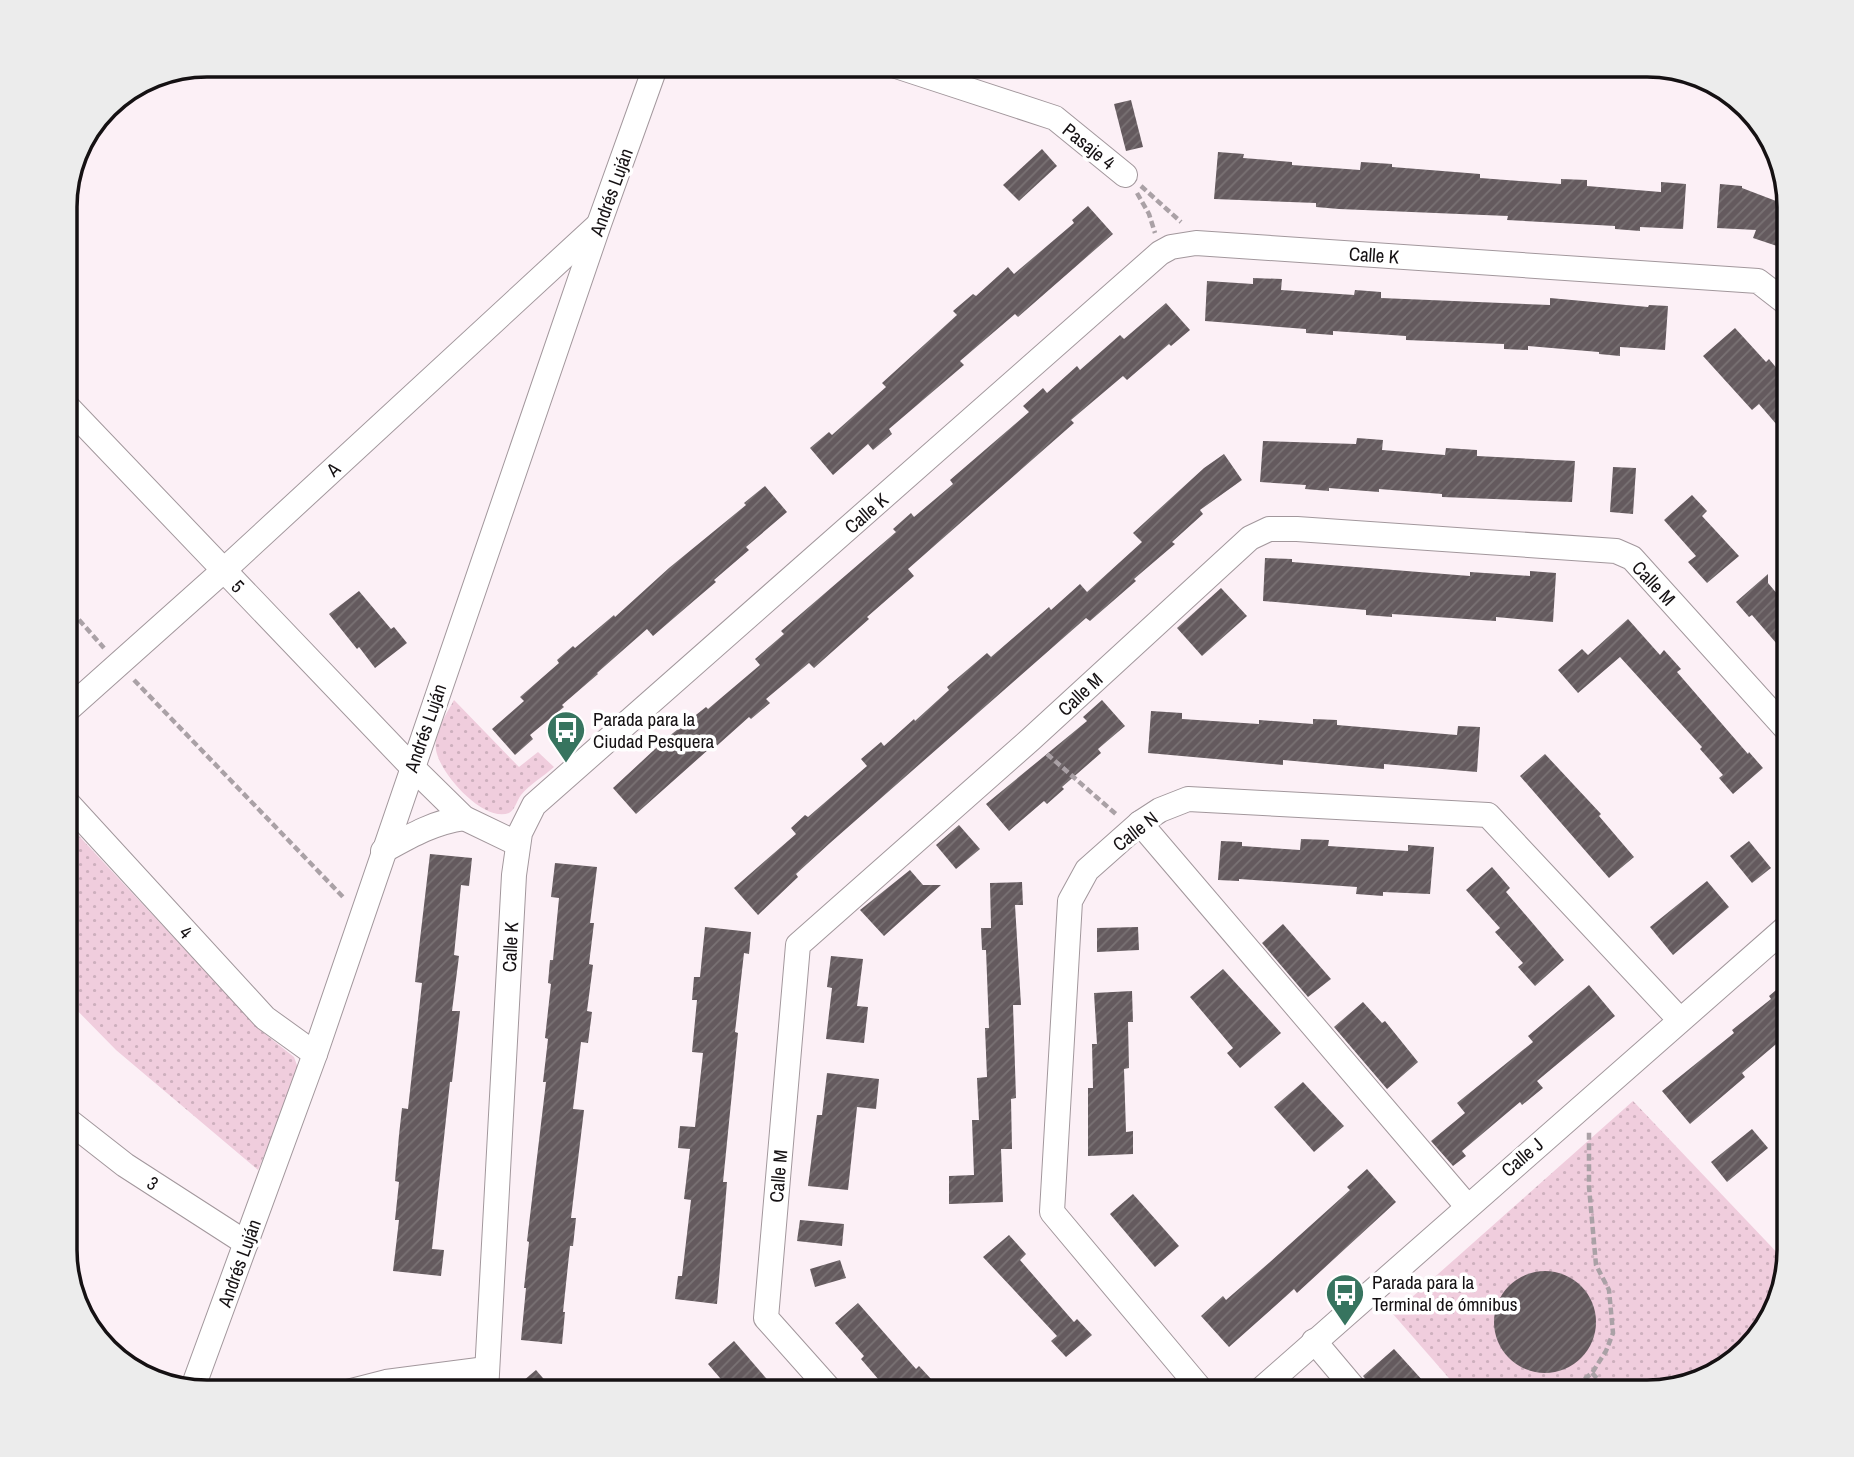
<svg xmlns="http://www.w3.org/2000/svg" width="1854" height="1457" font-family="'Archivo Narrow',sans-serif">
	<style>
		.grass { fill: url(#grass-dots) }
		.building { fill: url(#building-hatch) }
		.lines { fill: none; stroke-linecap: round; stroke-linejoin: round }
		.minor-casing { stroke: #a2979c; stroke-width: 26 }
		.path { stroke: #aaa1a6; stroke-width: 4.5; stroke-dasharray: 7 3.5; stroke-linecap: butt }
		.minor { stroke: #fff; stroke-width: 24 }
		.labels { text-anchor: middle; dominant-baseline: central; stroke-width: 7; stroke-linejoin: round; paint-order: stroke }
		.street-label { font-size: 19px; fill: #151113; stroke: #fff }
		.poi-label { font-size: 19px; fill: #151113; stroke: #fff; text-anchor: start }
		.rim { fill: none; stroke: #151113; stroke-width: 3.5 }
	</style>
	<defs>
		<pattern id="grass-dots" width="8" height="8" patternUnits="userSpaceOnUse" patternTransform="scale(1.75)"><rect width="8" height="8" fill="#f0cddd"/><path d="M2 2h.1M6 6h.1" fill="none" stroke="#cdafbd" stroke-width="1.8" stroke-linecap="round"/></pattern>
		<pattern id="building-hatch" width="6" height="6" patternUnits="userSpaceOnUse" patternTransform="scale(1.75)"><rect width="6" height="6" fill="#645a5e"/><path d="M-1 1l2-2M0 6l6-6M5 7l2-2" fill="none" stroke="#797274"/></pattern>
	</defs>
	<rect width="100%" height="100%" fill="#fcf0f6"/>
	<!-- grass -->
	<g class="grass">
		<path d="M454,700l65,67 19,-15 16,15c-10,9 -24,17 -33,28 -4,5 -6,15 -12,18 -25,10 -69,-39 -73,-63 -3,-17 10,-35 18,-50z"/>
		<polygon points="65,821 260,1030 294,1057 299,1071 258,1170 116,1050 65,998"/>
		<polygon points="1633,1101 1787,1263 1782,1296 1754,1343 1709,1378 1647,1392 1461,1392 1393,1314"/>
	</g>
	<!-- building -->
	<g class="building">
		<polygon points="1131,100 1143,147 1126,151 1114,104"/>
		<polygon points="1042,149 1057,166 1019,201 1003,185"/>
		<polygon points="1218,152 1244,154 1243,158 1292,162 1292,165 1360,170 1361,162 1392,164 1392,167 1480,174 1480,178 1561,184 1561,179 1587,180 1587,186 1661,192 1661,182 1686,184 1683,229 1640,227 1640,231 1615,229 1615,226 1507,220 1508,216 1339,209 1316,207 1316,203 1214,199"/>
		<polygon points="1720,184 1742,186 1742,188 1789,206 1789,213 1777,246 1753,238 1756,230 1717,228"/>
		<polygon points="1088,206 1113,234 1018,317 1015,314 960,361 964,365 889,429 892,434 873,450 868,444 833,475 810,448 829,432 832,435 886,387 882,383 957,315 953,311 973,294 976,296 1008,267 1014,274 1074,223 1072,220"/>
		<polygon points="1253,278 1282,279 1281,290 1354,295 1355,290 1381,292 1381,298 1550,305 1550,298 1648,307 1649,305 1668,306 1665,350 1620,347 1620,356 1599,354 1599,352 1528,346 1528,350 1504,349 1504,344 1406,340 1406,336 1333,331 1333,335 1306,333 1306,329 1205,321 1207,281 1253,284"/>
		<polygon points="1166,303 1190,330 1171,346 1169,344 1127,380 1123,376 1071,420 1074,423 908,569 914,576 867,617 869,619 814,668 809,663 766,699 770,703 751,719 749,717 711,751 709,749 636,814 613,788 668,737 706,707 708,709 760,665 755,659 784,634 781,631 896,532 893,529 911,513 914,517 953,484 950,480 1029,412 1023,406 1043,388 1047,393 1077,366 1080,370 1120,335 1124,339"/>
		<polygon points="1735,328 1766,362 1769,359 1789,383 1789,439 1759,404 1752,410 1703,356"/>
		<polygon points="1357,438 1383,440 1382,450 1445,455 1446,448 1477,450 1477,456 1575,461 1572,502 1442,497 1442,494 1379,489 1379,492 1329,488 1329,491 1305,489 1306,485 1260,482 1263,441 1356,444"/>
		<polygon points="1224,454 1242,480 1200,510 1203,514 1172,542 1175,544 1134,579 1136,581 1090,621 1086,618 830,843 796,874 798,877 758,915 734,888 796,834 791,828 805,815 808,817 867,766 861,759 881,742 884,746 914,719 915,721 949,690 947,687 987,653 991,657 1049,607 1051,610 1080,584 1087,592 1142,542 1133,533 1204,468"/>
		<polygon points="1613,467 1636,468 1633,514 1610,512"/>
		<polygon points="765,486 787,512 746,547 749,550 714,580 716,582 696,599 653,636 647,629 597,673 598,674 562,705 564,707 530,735 533,739 515,755 492,729 524,701 520,697 559,663 557,660 573,646 575,648 614,615 615,617 669,568 746,505 744,503"/>
		<polygon points="1692,495 1707,511 1702,516 1739,556 1707,583 1688,562 1696,556 1664,520"/>
		<polygon points="1265,558 1292,559 1292,562 1470,576 1470,572 1530,576 1530,571 1556,573 1553,622 1496,617 1496,621 1392,614 1392,617 1366,615 1366,610 1263,601"/>
		<polygon points="1768,574 1768,583 1789,608 1789,658 1752,615 1749,617 1736,602"/>
		<polygon points="1221,588 1247,616 1202,656 1177,628"/>
		<polygon points="359,591 391,629 394,627 407,643 375,668 359,647 357,649 329,614"/>
		<polygon points="1628,619 1660,655 1664,650 1681,669 1677,672 1748,754 1749,752 1763,768 1733,794 1719,778 1723,775 1700,749 1702,747 1620,657 1578,693 1558,670 1582,649 1588,655"/>
		<polygon points="1102,700 1125,726 1098,749 1101,753 1062,787 1064,789 1047,804 1044,801 1009,831 986,804 1087,721 1083,717"/>
		<polygon points="1151,711 1182,713 1182,719 1259,724 1259,720 1313,724 1313,719 1337,720 1337,725 1457,735 1458,726 1480,727 1477,772 1384,764 1384,769 1283,760 1283,765 1148,753"/>
		<polygon points="1545,754 1601,814 1599,816 1634,857 1609,878 1520,776"/>
		<polygon points="959,825 980,849 956,869 936,845"/>
		<polygon points="1301,839 1329,840 1328,846 1408,851 1408,845 1434,847 1430,894 1383,892 1383,896 1356,894 1357,887 1239,879 1239,881 1218,880 1221,841 1242,842 1242,846 1300,850"/>
		<polygon points="1749,841 1771,868 1752,883 1730,856"/>
		<polygon points="430,854 472,858 469,886 461,885 454,955 459,956 452,1011 460,1011 452,1082 450,1082 432,1249 444,1250 441,1276 393,1271 399,1220 395,1220 399,1182 395,1181 399,1135 402,1108 408,1109 422,983 415,982"/>
		<polygon points="555,863 597,867 590,923 594,923 589,964 593,965 587,1011 592,1012 588,1043 581,1042 573,1109 584,1110 571,1218 576,1218 573,1246 570,1246 563,1312 565,1312 562,1344 521,1340 526,1288 524,1288 529,1242 527,1241 546,1082 543,1082 548,1039 545,1038 551,984 548,983 550,960 553,960 559,898 551,897"/>
		<polygon points="1492,867 1510,888 1506,892 1564,960 1535,986 1518,967 1523,963 1495,932 1500,928 1466,890"/>
		<polygon points="910,870 923,885 941,885 884,936 860,910"/>
		<polygon points="1707,881 1729,907 1673,955 1650,927"/>
		<polygon points="1022,882 1023,905 1015,905 1021,1005 1013,1005 1016,1098 1011,1099 1012,1149 1001,1149 1003,1202 949,1204 949,1176 974,1175 972,1120 979,1120 977,1078 987,1077 985,1028 989,1028 986,950 982,950 981,928 991,928 990,883"/>
		<polygon points="1283,924 1331,979 1308,997 1262,943"/>
		<polygon points="705,927 751,932 749,954 744,953 735,1032 738,1033 723,1182 727,1182 717,1304 675,1299 678,1276 682,1276 691,1200 684,1199 690,1149 678,1148 680,1126 695,1127 703,1053 692,1052 697,1000 692,1000 694,977 700,977"/>
		<polygon points="1138,927 1139,950 1097,952 1097,928"/>
		<polygon points="831,956 863,959 857,1006 868,1007 864,1043 826,1039 832,988 827,987"/>
		<polygon points="1223,969 1281,1033 1240,1068 1227,1053 1233,1048 1190,997"/>
		<polygon points="1789,979 1789,1033 1742,1073 1745,1077 1690,1124 1662,1091 1734,1033 1732,1030 1771,999 1769,996"/>
		<polygon points="1589,985 1615,1016 1537,1081 1543,1088 1522,1105 1520,1102 1462,1151 1466,1156 1453,1166 1431,1141 1465,1113 1457,1103 1533,1042 1528,1036"/>
		<polygon points="1132,991 1133,1022 1128,1022 1129,1068 1124,1069 1126,1132 1133,1131 1133,1154 1088,1156 1088,1088 1093,1088 1092,1044 1097,1044 1094,993"/>
		<polygon points="1363,1002 1382,1023 1385,1021 1418,1062 1387,1089 1334,1027"/>
		<polygon points="827,1073 879,1079 876,1109 857,1107 848,1190 808,1186 817,1115 822,1115"/>
		<polygon points="1303,1082 1344,1126 1314,1152 1274,1107"/>
		<polygon points="1752,1129 1768,1148 1727,1182 1711,1162"/>
		<polygon points="1367,1169 1396,1202 1297,1293 1294,1289 1229,1347 1201,1316 1223,1296 1226,1300 1270,1262 1350,1190 1347,1187"/>
		<polygon points="1133,1194 1179,1246 1155,1267 1110,1214"/>
		<polygon points="800,1220 844,1224 842,1246 797,1241"/>
		<polygon points="1009,1235 1026,1254 1020,1260 1074,1322 1077,1319 1092,1335 1066,1357 1051,1341 1057,1336 983,1257"/>
		<polygon points="840,1260 846,1278 815,1287 810,1269"/>
		<circle cx="1545" cy="1322" r="51"/>
		<polygon points="858,1303 916,1369 919,1366 943,1392 892,1392 879,1380 861,1359 864,1356 835,1323"/>
		<polygon points="734,1341 778,1392 732,1392 708,1364"/>
		<polygon points="1394,1349 1433,1392 1371,1392 1369,1383 1363,1376"/>
		<polygon points="536,1370 555,1392 510,1392"/>
	</g>
	<g class="lines">
		<!-- minor casing -->
		<g class="minor-casing">
			<g id="minor">
				<polyline points="893,65 1055,118 1125,175"/>
				<polyline points="65,404 412,767 464,818 518,844"/>
				<polyline points="65,712 223,571 596,227"/>
				<polyline points="65,800 265,1018 315,1054"/>
				<polyline points="1140,823 1467,1206"/>
				<path d="M383,851c27,-15 51,-29 81,-33"/>
				<polyline points="65,1118 125,1165 246,1243"/>
				<polyline points="1314,1341 1357,1392"/>
				<polyline points="192,1390 315,1054 599,224 656,65"/>
				<polyline points="347,1392 386,1382 486,1369"/>
				<polyline points="486,1392 514,875 520,833 534,805 1160,253 1171,247 1196,243 1758,281 1789,305"/>
				<polyline points="832,1392 766,1318 798,945 1031,739 1250,538 1269,529 1297,529 1616,551 1632,558 1789,732"/>
				<polyline points="1203,1392 1052,1212 1070,901 1087,870 1140,823 1160,810 1188,799 1488,815 1680,1020"/>
				<polyline points="1258,1392 1789,925"/>
			</g>
		</g>
		<!-- path -->
		<g class="path">
			<polyline points="1141,186 1181,222"/>
			<polyline points="1137,193 1149,214 1155,233"/>
			<polyline points="65,604 104,648"/>
			<polyline points="134,680 344,898"/>
			<polyline points="1047,754 1117,815"/>
			<polyline points="1592,1373 1610,1392"/>
			<polyline points="1568,1392 1592,1373 1606,1351 1613,1333 1609,1290 1596,1265 1589,1187 1589,1132"/>
		</g>
		<!-- minor -->
		<use href="#minor" class="minor"/>
	</g>
	<!-- icons -->
	<defs>
		<g id="bus-pin" transform="scale(2.0125)"><path d="M0 17L-7.5 6A9.5 9.5 0 1 1 7.5 6Z" fill="#37745f" stroke="#fff"/><path d="M-5-6H5V4H4V6H2V4H-2V6H-4V4H-5ZM-3.5-4V0h7V-4ZM-3.5 1.2v1.5H-2V1.2ZM2 1.2v1.5H3.5V1.2Z" fill="#fff"/></g>
	</defs>
	<g fill-rule="evenodd">
		<use href="#bus-pin" x="566" y="730"/>
		<use href="#bus-pin" x="1345" y="1293"/>
	</g>
	<g class="labels">
		<!-- street labels -->
		<g class="street-label">
			<text transform="translate(1089 146) rotate(39)">Pasaje 4</text>
			<text transform="translate(611 192) rotate(-70)">Andrés Luján</text>
			<text transform="translate(1374 255) rotate(4)">Calle K</text>
			<text transform="translate(333 469) rotate(-43)">A</text>
			<text transform="translate(866 513) rotate(-41)">Calle K</text>
			<text transform="translate(1654 583) rotate(47)">Calle M</text>
			<text transform="translate(238 586) rotate(46)">5</text>
			<text transform="translate(1080 694) rotate(-43)">Calle M</text>
			<text transform="translate(425 728) rotate(-71)">Andrés Luján</text>
			<text transform="translate(1135 831) rotate(-38)">Calle N</text>
			<text transform="translate(186 932) rotate(48)">4</text>
			<text transform="translate(510 947) rotate(-87)">Calle K</text>
			<text transform="translate(1522 1157) rotate(-41)">Calle J</text>
			<text transform="translate(778 1176) rotate(-85)">Calle M</text>
			<text transform="translate(153 1183) rotate(33)">3</text>
			<text transform="translate(239 1263) rotate(-70)">Andrés Luján</text>
		</g>
		<!-- poi labels -->
		<g class="poi-label">
			<text x="593" y="719">Parada para la<tspan x="593" dy="22">Ciudad Pesquera</tspan></text>
			<text x="1372" y="1282">Parada para la<tspan x="1372" dy="22">Terminal de ómnibus</tspan></text>
		</g>
	</g>
	<!-- crop -->
	<path d="M0 0H1854V1457H0ZM207 77H1647A130 130 0 0 1 1777 207V1250A130 130 0 0 1 1647 1380H207A130 130 0 0 1 77 1250V207A130 130 0 0 1 207 77Z" fill="#ececec" fill-rule="evenodd"/>
	<path class="rim" d="M207 77H1647A130 130 0 0 1 1777 207V1250A130 130 0 0 1 1647 1380H207A130 130 0 0 1 77 1250V207A130 130 0 0 1 207 77Z"/>
</svg>
